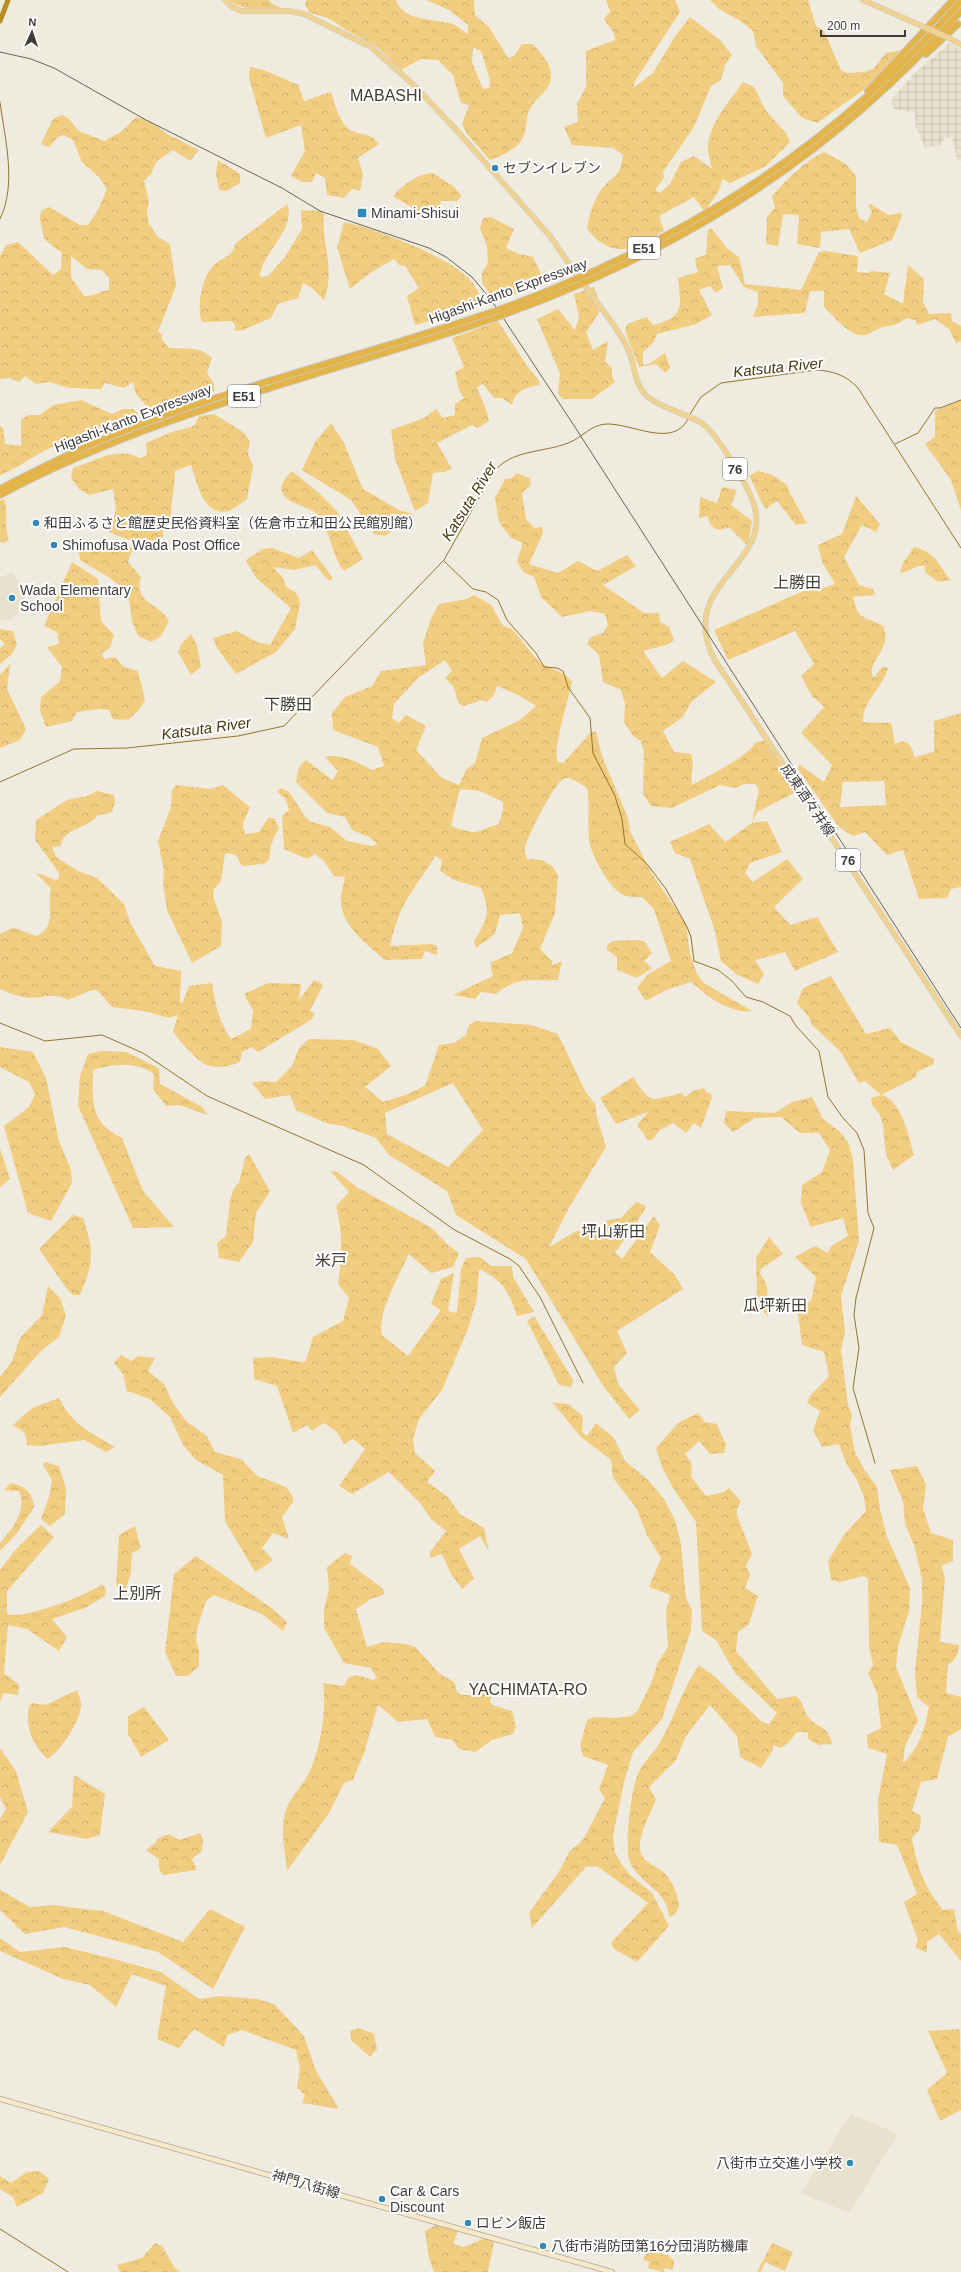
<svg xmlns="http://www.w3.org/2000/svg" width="961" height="2272" font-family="Arial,'Noto Sans JP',sans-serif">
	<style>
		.built { fill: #e9e0cd }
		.industrial { fill: url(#industrial-grid) }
		.forest { fill: url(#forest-crowns); fill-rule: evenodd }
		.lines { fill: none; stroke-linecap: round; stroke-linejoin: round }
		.stream { stroke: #93752b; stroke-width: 1 }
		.river { stroke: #b78d25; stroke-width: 5 }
		.secondary-casing { stroke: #aba69b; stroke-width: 6 }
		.primary-casing { stroke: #cdcccb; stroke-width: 6 }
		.highway-casing { stroke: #cdcccb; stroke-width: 8 }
		.secondary { stroke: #f7e8c8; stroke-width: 4.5 }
		.primary { stroke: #eed292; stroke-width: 5 }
		.highway { stroke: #e3b449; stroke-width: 6 }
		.rail { stroke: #67645e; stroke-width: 1 }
		.primary-bridge-casing { stroke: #cdcccb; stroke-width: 6; stroke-linecap: butt }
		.highway-bridge-casing { stroke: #cdcccb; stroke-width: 8; stroke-linecap: butt }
		.primary-bridge { stroke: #eed292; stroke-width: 5 }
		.highway-bridge { stroke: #e3b449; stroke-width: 6 }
		.poi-dot { fill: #308ab7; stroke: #fff; stroke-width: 1.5 }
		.labels { text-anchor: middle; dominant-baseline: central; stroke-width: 4; stroke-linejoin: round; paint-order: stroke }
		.shield { fill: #fff; stroke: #787674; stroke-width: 1 }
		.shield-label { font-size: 13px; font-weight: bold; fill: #3e3c38 }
		.poi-label { font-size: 14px; fill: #3e3c38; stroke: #fff; text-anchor: start }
		.street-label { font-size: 14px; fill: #3e3c38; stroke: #fff }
		.water-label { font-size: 15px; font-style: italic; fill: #49380e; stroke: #fff }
		.quarter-label { font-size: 16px; fill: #413d34; stroke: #fff }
	</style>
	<defs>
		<pattern id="industrial-grid" width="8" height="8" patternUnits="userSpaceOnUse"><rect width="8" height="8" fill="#e9e0cd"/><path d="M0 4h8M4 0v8" fill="none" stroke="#c9c1b1"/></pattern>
		<pattern id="forest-crowns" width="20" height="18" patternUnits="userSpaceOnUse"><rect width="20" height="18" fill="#f1cd81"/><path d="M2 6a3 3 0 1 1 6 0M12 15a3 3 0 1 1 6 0" fill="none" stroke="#d0b170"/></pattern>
	</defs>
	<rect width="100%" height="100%" fill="#f0ebdf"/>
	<!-- built -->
	<g class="built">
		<polygon points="12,572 24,589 25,606 10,621 0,620 0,578"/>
		<polygon points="851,2114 898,2134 849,2213 801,2193"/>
	</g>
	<!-- industrial -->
	<polygon class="industrial" points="949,43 961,50 961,161 958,161 952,137 944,139 941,145 925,148 916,127 915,112 893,109 892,100 913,75"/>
	<!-- forest -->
	<g class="forest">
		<path d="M229,0h40l2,3 10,5c-18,0 -38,4 -52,-8z"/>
		<path d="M306,0h90c7,22 38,18 56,24 5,1 10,7 16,10v-9l-19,-15 -23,-10h48l1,15 14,12 19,31 6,-2 8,-12h11c7,9 17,18 18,29 2,16 -15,24 -21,36 -6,11 -2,26 -11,35 -8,7 -19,13 -29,16l-23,-26 -5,-10 7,-19 -8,-2 -8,-28 -15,-15 -17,-1 -20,11 -25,-24 -30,-16 -18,-12 -18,-5 -5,-8zM473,47l8,4 9,29 -1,8 -6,1 -11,-27z"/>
		<path d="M606,0h69l5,12 -45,69 -2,7 20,-15 23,-38 14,-18 30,23 12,15 -7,10 -4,15 -10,6 -17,41 -31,45 1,6 -9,12 5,3 10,-9 11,-22 13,-6 18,13c-2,-7 -4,-15 -4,-22 0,-22 23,-48 35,-65l11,5 12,24 20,22 4,9 -24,24 -36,17 -8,-4c-1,13 -11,21 -17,33l-11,-15 -35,19 5,15c-6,2 -10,7 -16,10 -25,14 -44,10 -61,-12 2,-14 6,-27 14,-39 14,-18 18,-9 22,-35l-10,-7 -41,-3 -8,-18 14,-5 -1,-18 9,-17v-36l29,-11 -1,-7 -10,-14 6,-8z"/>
		<polygon points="710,0 808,0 816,26 824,31 841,70 847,73 865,72 873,69 886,53 901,50 903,55 890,71 817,123 802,118 783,96 783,83 756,46 753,31 742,22 719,9"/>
		<path d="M250,67l14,3 34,15 6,16 27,-9c4,12 9,33 21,39 11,5 18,1 27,13l-21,14 5,16 -3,17 -8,-2 -8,9 -17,-3 -2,-17 -9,-5 -4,9h-10l-11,-6 14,-25 -4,-26 -35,13 -17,-60z"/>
		<path d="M62,115l6,3 11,13 25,10 17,-9 15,-15 14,4 17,13 32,16 -9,11 -17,-11 -17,12 -5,12 -7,7 5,20 -2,11 2,12 9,13 12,7 6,42 -18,46 4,2v6l7,8c16,1 31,-2 43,10l-5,15 7,11v7l-60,23 -18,-20 -3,-12 -9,6 -19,-5 -4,6 -32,-1 -20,-6 -13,2 -11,-8 -6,6 -10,-4 -9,1v-123l6,-11 12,-3 35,33 8,-6 1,-16 -18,-14 -4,-21 1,-7 8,-4 31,18h8l10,-15 9,-21 -8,-12 -17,-15 -9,-22 -10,-5 -6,3 -8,9 -8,-3 12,-25zM71,256l16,13 15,1 7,8v12c-9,1 -16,7 -25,6l-13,-19z"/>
		<path d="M824,152l22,12 10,12v32l3,10 8,4 5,-10 -4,-6 3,-2 17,11 13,-2 1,3 -10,24 -32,13 -11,-24 -28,3 -1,16 -23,-4 2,-29 -16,-1 -5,32 -12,-2 1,-27 8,-9 -3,-12c16,-17 31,-34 52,-44z"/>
		<polygon points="218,160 240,174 240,183 226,191 219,190 216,174"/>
		<path d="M433,173l20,13 8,9 -3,6h-17l-1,6 -17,7 -30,-18c11,-12 24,-22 40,-23z"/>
		<path d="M287,204c10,26 -26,48 -27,73l8,-1 17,-19 17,-28 -1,-19 20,1 3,3c-3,31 12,55 0,86l-12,-12 -9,-5 -5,15 -20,6 -7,14 -28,12 -8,1v-6l-3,-4 -30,1c-6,-16 0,-45 12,-57 8,-8 19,-8 21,-21z"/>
		<polygon points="491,217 514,229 506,248 519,254 533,257 542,276 540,285 495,301 482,283 482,273 488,263 487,246 480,229 483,218"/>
		<path d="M344,222c31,7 117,37 132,66 3,4 4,10 5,14l-17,9 -5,-1 -4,4 -40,11 -8,-29 12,-8 -14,-22 -6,-1 -5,-6 -24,14 -20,16 -13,-42z"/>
		<path d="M711,228l16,20 12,9 6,27 56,6 18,-38 7,-1 32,5 -1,16 12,1 2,-2 19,2 -6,21 19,10 5,-39 16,14 -1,23 6,12 22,-1 1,8 9,5v15l-5,2 -7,-14 -14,-10 -18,6 -2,-5 -9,-2c-8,7 -13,7 -23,9 -6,2 -12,6 -18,8 -15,3 -31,-19 -41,-28v-16h-14l-5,22 -52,4 5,-13v-12l-14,-5 -14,-22 -13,1 6,22 -7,5 -6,-7 -11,4 13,25 -16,9 -39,10 -3,8 -11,10v13l6,-1 16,-11 5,15 -5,5 -9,-9 -17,3 -14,-36 2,-7 20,-7 6,8c32,-8 28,-18 25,-47l20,-6 -3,-14 11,-3 2,-25z"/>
		<polygon points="594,287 598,297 599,313 586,332 593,350 608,341 605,362 612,368 612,376 615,382 592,399 563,399 558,394 560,374 537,319 558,309 575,330 579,317 574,294"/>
		<path d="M498,321l29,45 10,12 3,7c-14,2 -25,6 -28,20l-10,-7h-8l-11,-14 -6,3c4,12 10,22 12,34l-11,7 -6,-3 -35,18 15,26 -9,3 -10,1 -5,30 -13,8 -20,-52 -4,-29 33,-12 12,-9 7,9 12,-3v-11l9,-6 -5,-8 -4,-18 9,-5 -12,-29z"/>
		<path d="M81,400l31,14 11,-5h10l6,5c-30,10 -59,19 -87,33 -18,8 -33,21 -52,28v-49l3,2 2,16 16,2v-26l7,-5h12l13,-10z"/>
		<polygon points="961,400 961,510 951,480 925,444 935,437 935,411"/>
		<path d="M214,414l29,18 7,9 -2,13 5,12 -6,33c-5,3 -12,10 -19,12 -25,6 -31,-29 -37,-46l-16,6c0,16 -4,30 -4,45l-8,9v12l-16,10 -38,-15 7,-22 -3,-21 -24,6 -10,-6 -8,-11 2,-10c22,-7 44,-22 67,-10l7,-3 -1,-12 26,-11 22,-6 5,-10z"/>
		<polygon points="331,423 344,443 363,489 399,510 414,514 385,536 374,534 351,500 302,470 315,442"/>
		<path d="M292,471l28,23 17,17 26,48 -19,12c-13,-17 -13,-39 -26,-56 -9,-10 -31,-10 -36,-23 -3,-8 5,-16 10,-21z"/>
		<path d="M758,471l15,4 14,10 2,7 18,31 -11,2 -19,-24 -11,8c-8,-10 -10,-22 -17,-33z"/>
		<path d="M516,473l14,5 1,7 -9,8 4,26 8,9 8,-1 1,6 -14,31 29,9 20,-12 19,10 30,-16 9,11 -33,19 41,28h15l1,9 9,5 5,13 -5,4 -26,7 19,27 21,-17 33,21 -25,20 -8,15 -20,14 11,21 17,2c4,12 -1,19 1,31 14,-8 57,-29 63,-42l10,-3 33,51 -41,21 -5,11 15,-2 15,31 -32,11 -5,10 8,9 34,-23 16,20 -29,28 16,18 27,-8 21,35 -43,19 -10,-19 -30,8 9,14 -6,10 -22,-10 -15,-13 -7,-33 -24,-69 -15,-6 -5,-11 39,-18 16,18 27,-19 7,-34 -4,-5h-11l-8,4 -16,-3 -48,23 -21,-2 -8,-12 1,-42 -3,-11 -8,-5 -9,-14 1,-18 -4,-14 -18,-8 -4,-27 -12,-11 4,-7 12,-4 5,-8 -3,-11 -15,-3 -28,6 -21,-20 -7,-20 -11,-5 -6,-11 6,-18 -12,-5 -12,-16 -4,-24 10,-19 7,-1z"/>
		<path d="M722,487l15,3 -6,15 21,16 -4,25 -19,-19c-10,6 -20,2 -21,-11l-9,2 1,-21 17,6z"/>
		<path d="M856,496l24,28 -4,8 -14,-7 -18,32 15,28 14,4 2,6 -22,2c6,26 10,17 30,29 11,24 -19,36 -9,52l8,-11h6c-4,20 -26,34 -25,55l28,1 4,21 7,-3c9,2 10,7 12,16l20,-5v-31l27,-8v174l-10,2 -4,9 -28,1 -16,-49 -16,5 -22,-23 -12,4 -14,-9 -41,-58 1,-5 25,18 8,-17 -31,-32 23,-26 -12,-11 -11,-20 13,-12 -19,-33 -67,29 -14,-30 94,-41 9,1 18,-6 -13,-22 -4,-17 24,-11zM884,781l2,24 -46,2 3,-25z"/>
		<path d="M4,499c5,14 -1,23 5,41l-5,3 -4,-1v-41z"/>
		<path d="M101,540l32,8 -5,14 13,15c-8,27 18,25 28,44l-8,15 -10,6 -13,-6 -6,-15 -3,-21 -7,-12 -12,-10 -30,-18 -2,-16z"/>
		<path d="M914,547c23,6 23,17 37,33l-13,2 -13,-10v-6c-8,-2 -15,6 -25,7l3,-10z"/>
		<polygon points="272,548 299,558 312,550 333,578 329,581 315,565 295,570 273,567 283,578 286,587 295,592 299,598 300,604 295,629 276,652 236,674 217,648 213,638 237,631 257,642 270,645 291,608 256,578 246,560 263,549"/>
		<polygon points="72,562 98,579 101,621 114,635 110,648 102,653 104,659 115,657 124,667 138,671 145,700 138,711 128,720 113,719 109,710 98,709 77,712 72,721 46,727 40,711 41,697 60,681 62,667 47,647 59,644 57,632 44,626"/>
		<path d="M474,595l17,10 12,21 9,3 28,34 24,11 8,7c-2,15 -21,71 -14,81l6,1c6,-10 22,-22 24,-29l8,-3 6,25 26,62 2,13 22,43 34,50 4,30 7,20 7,9 48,28c-25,2 -43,-14 -61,-29l-25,8 -20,11 -9,-13 10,-13 24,-14 -17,-52 -12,-12c-5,0 -11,0 -16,-1 -15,-4 -35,-41 -37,-56 -2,-17 1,-35 -2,-52 -6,-4 -15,-11 -22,-10 -10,3 -37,58 -40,69 -1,4 1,8 2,12l15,1 10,6 6,9 -3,38 -15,36 12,12v4l10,-4 -4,19c-27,2 -39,-5 -62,14l-15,-2 -6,7 -22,-4 40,-19 -3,-13 22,-10 11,-25 -3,-15 -20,2 -5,19 -19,14 -2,-7c13,-21 17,-29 7,-53l-27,-8 -14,-9 2,-11 -7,-4c-8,15 -18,26 -26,40 -10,15 -15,33 -19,50l41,-2 6,2v9l-12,-4 -3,8 -37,1c-16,-14 -44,-34 -44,-59 -1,-8 3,-16 4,-24l-11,-1 -10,-15 -9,-7 -8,5 -23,-10 -2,-33 7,-6 -4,-12 -8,-6 4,-4 8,4 17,26 6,4 18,5 17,14 24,5 7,-2 -9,-7 -17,-7 -7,-13 -18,-4 -31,-31 3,-15 7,-7 26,20 6,-9 -13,-14c16,-4 34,6 47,13l12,-4 -6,-19 -45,-17 -1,-17 13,-16 27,-11 9,-15 45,-6 -3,-22 8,-25 8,-14 28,-5zM445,660l7,11 -7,7 8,8 6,18 5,2 17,-6 6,2 7,-7 3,-9 21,9 18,11 -16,14 -38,18 -7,25 -9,7 -7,15 -17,-7 -26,-28 10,-24 -20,-11 -7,8 -7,-5 2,-14 24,-26zM460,789l20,2 23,11v9l-5,14c-10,1 -11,4 -18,6 -9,3 -20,-2 -29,-5z"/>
		<polygon points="0,629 13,631 17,645 11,655 0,664 0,648 5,644 0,639"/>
		<polygon points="191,634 197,645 201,667 191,675 178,652 181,644"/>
		<polygon points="10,664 7,689 26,729 20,740 0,748 0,675"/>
		<path d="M176,785l34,4 13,-4 27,22c-3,10 -11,17 -4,27l13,-2 9,-14h6l5,10 -8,16 -2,16 -6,4 -21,2 -6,-11 -9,-2 -2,1 -4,27 -7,8 -1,7 9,26 -1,24 -29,17 -25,-53 -4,-28 1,-11 -6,-30 13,-34 1,-17z"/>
		<path d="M97,791l17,4 1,7 -3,10 -15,4c-9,13 -35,12 -36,30l-9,1 4,10 22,14 19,7 27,26 7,20 24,42 26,5 -1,30 2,3 7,-18 23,-3c3,20 7,40 19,56l20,-10 2,-18 -9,-17 24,-11 33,1 -2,16 15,-20 7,3 2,3 -13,24 5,4 -4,6 -53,32 -6,-5 -10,5 -2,10c-9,4 -23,7 -34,3 -8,-4 -29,-26 -33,-34l5,-16 -9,3 -25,-7 -32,-4 -15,-17 -8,1 -21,9c-16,-8 -22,-2 -37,-2 -12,-1 -20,-4 -31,-9v-55l12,-6 6,1 18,7c22,-8 10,-31 15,-48l-15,-14h5l14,6 4,-2v-5l-24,-33 1,-20 31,-20 20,-4z"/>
		<polygon points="637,940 645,942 652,953 644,961 652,968 637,978 617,970 617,957 607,950 607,945 613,941"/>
		<path d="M831,976l35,58 24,-6 11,14 33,17v5l-17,8 -1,5 -35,18c20,4 28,41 33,60l-21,15c-3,-7 -8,-16 -8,-24 -2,-16 0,-29 -13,-41l-1,-7 10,-3 -16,-14 -6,2 -19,-32 -28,-26 -3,-8 -12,-14 6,-15z"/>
		<path d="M475,1021l56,4 27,9 27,57 10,13 2,13 9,30 -36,59 -21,41 27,-16 23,3 8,-14 14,-2 15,-16 10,4 -2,5 -29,42 7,6 32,-43 6,10 -10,26 25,23 8,14 -66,42 10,22 -13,14 4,17 22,26 -11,9 -27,-35 -76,-125 -70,-44 -9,-24 -58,-36 -13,-17 -33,-12 -14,-2 -33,-14 -6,-15 -25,4 -13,-16 10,-2 14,1 16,-16 7,-18 10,-9 44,1 25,9 13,17 -26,21 18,15 25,-8 17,-8 14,-41 15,-2 12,-8 3,-10zM453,1083l30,47 -35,37 -61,-33 -2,-21z"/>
		<polygon points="0,1047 33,1052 46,1078 59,1141 71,1170 72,1183 51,1221 28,1213 4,1126 29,1107 35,1094 29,1082 0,1067"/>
		<path d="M101,1051l25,1 33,16 1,16 41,22 7,9 -29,-10 -13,1 -13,-17 1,-15c-19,-13 -40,-10 -61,-4 -1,32 -3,52 29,68l21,53 31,36 -41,1 -55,-122 2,-30 8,-22z"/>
		<path d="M633,1077c19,29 17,23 49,16l3,4 9,-7 10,-2 2,4 5,2 1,4 -11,30 -7,-5 -8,10 -13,-10 -13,7 -8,10h-4l-11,-15 11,-13 -32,12 -16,-26z"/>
		<path d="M812,1097l11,22 16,12 9,11 5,18 6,81 -18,55 4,35 -4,19 7,55 4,10 -2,11 5,26 9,17 13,18 3,22 7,28 23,51 -1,23 -11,36 -2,20 22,53 -13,26 -2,17c16,-15 22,-34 26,-56l-12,-10 -2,-26 7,-67v-25l-8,-34 -9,-21 -2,-23 -13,-31 27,-4 9,19 -3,23 8,25 22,7v21l-12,5 4,11 -5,65 19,3c-1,10 -3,14 -11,20l-2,28 15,4v32l-13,8 -11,42 -16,3 -9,29 9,5 -1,13 -8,9c5,30 12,48 31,72l11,-1 4,23 3,1v28l-22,-27 -12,8v11l-12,-6 3,-7 -14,-38 13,-8 -20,-49 -18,-3 -1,-42 9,-46 -19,-6 -1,-13 14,-7 -4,-35 -9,-20 5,-8 -4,-18 -1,-69 -5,-2 -23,6 -9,-2 -3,-19 15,-25 23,-25 -2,-14 -8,-19 -9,-13 -8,-21 -17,3 -9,-17 7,-19 -13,-8 3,-7 19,-20 -5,-24 -22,-7 -5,-39 14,-5 5,-24 -21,-20 20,-11 13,7 3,-7 17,-10 -5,-18 -32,9 -10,-23 1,-19 20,-13 8,-22 -11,-17h-19l-19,-16 -26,1 -22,14 -9,-9 2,-12 49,2 17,-11z"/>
		<polygon points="0,1149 10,1179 0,1187"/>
		<polygon points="249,1154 270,1191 256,1213 253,1242 239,1262 219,1258 217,1243 226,1236 230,1200 234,1188 239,1183 245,1158"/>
		<path d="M336,1171l22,17 74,40 16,17 11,8 -6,14 -22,6 -22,-19c-10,22 -32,58 -27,81l26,21 33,-46 -10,-6 10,-25 13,-6 -6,38 9,2 4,-44 5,-11 14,-1 11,9h21l1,11 21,35 -17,4c-8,-24 -14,-36 -38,-47l-2,29 -9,31 -26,61 -23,29 -6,20 2,14 20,18 -8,11 21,15 12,17 24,14 5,24 -9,-16 -21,13 15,29 -12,11 -11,-15 -9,-20 -12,4v-6l16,-21 -15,-12 -11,-16 -31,-31 -37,22 -13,-8 26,-37 -12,-10 -9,5 -7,-12 -13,-9 -12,8 -5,-6 -14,8 -16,-47 -23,-7 -1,-21 19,-1 30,5 4,-1 7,-24 30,-16 6,-23 -11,-14c4,-27 5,-51 -2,-78l13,-14 -18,-20z"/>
		<path d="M73,1215l10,3c11,32 11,45 -3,77h-7l-6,-6 -28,-40z"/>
		<polygon points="769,1237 783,1254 761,1269 760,1273 767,1286 768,1316 755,1303 757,1292 756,1258"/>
		<polygon points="48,1286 60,1298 66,1315 59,1337 41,1351 0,1397 0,1377 12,1361 20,1338 42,1315"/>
		<polygon points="534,1316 573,1380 571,1387 559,1385 527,1321"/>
		<polygon points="121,1355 131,1361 138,1356 155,1358 148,1371 164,1384 173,1403 186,1421 207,1436 215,1452 241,1459 257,1476 286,1487 293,1497 293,1502 282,1517 289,1539 273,1533 262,1548 272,1559 271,1562 255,1572 225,1521 223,1475 196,1460 183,1445 170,1417 150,1399 127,1391 123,1374 114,1363"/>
		<path d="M59,1398c15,29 30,33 56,49l-9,5 -22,-12 -44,6 -13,-1 -2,-12 -12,-8 19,-17z"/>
		<polygon points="552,1402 568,1404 583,1416 582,1432 587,1436 596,1423 614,1438 625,1461 648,1480 664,1499 675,1520 681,1544 686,1598 692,1610 691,1630 662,1719 633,1752 624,1782 613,1836 615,1852 622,1865 630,1875 652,1893 669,1926 637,1962 614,1949 611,1943 648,1903 597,1866 586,1867 532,1928 529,1913 560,1870 569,1852 583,1840 605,1798 599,1789 608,1765 583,1756 580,1746 587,1720 594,1717 616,1718 632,1716 638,1710 652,1681 658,1662 668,1647 666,1612 670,1595 649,1587 661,1558 646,1533 637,1509 613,1478 611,1460 581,1437"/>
		<path d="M698,1413l7,9 12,2 9,21 -2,8 -14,1 -11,-13 -14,13 7,10 -1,12 15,20 18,-4 5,-4 12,13 -4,8v6l15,39 -6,12 4,9 -5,13 13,8 -9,28 -11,8 -2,19 41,48 19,-3c8,6 7,15 13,22 10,11 20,8 23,26l-13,1 -11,-6v-7h-11l-9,11 -7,5 -8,-3v5l-12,18 -21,-11 -3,-21 -27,-31 -24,31 -10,24 -27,27 7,13c-6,14 -17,33 -16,49 1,15 20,17 27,27 6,8 12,21 12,31l-4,7 -6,3c0,-27 -35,-36 -40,-58 -4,-17 2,-70 9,-85 4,-11 15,-20 21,-30 15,-26 23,-54 40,-79l15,11 47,45 8,3 8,-11 -42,-40 -19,-33 -14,-9 -6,-109 -23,-34 -11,-21 -6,-19 22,-25z"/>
		<polygon points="44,1462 59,1466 66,1489 65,1514 50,1526 41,1519 49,1497 52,1480 43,1465"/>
		<path d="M11,1483c14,4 21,8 23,24l-16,25 -18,19v-8c13,-15 27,-32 19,-52l-15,-1z"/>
		<path d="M41,1525l13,12 -47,54v23c15,6 82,-19 95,-30l4,5 -1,7 -20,12 -33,11 15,18 -8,14 -32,-22 -19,-4 -4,48 15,12 -1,10 -15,-2 -3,10v-133l17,-22z"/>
		<polygon points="135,1526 141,1548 132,1553 131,1573 126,1588 116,1586 119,1535"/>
		<path d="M345,1553l7,3 -2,8 32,24 3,6 -14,5 -15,10 11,38 17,-5 21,2 10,3 25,27 14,8 3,10 5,3h11l4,-11 16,3 -3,15 2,3 20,6 4,16 -3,7 -21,6 -17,12 -16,-3 -6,-9 -18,-3 -8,-18 -29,3 -20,-17 -14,48 -11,27 -9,3 -15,30 -42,58c-2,-20 -8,-45 0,-64 4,-10 13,-19 19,-29 14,-23 21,-68 17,-95l21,3 5,-9 8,-2 16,5 4,-2 -6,-10 -27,-5 -20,-35v-19l5,-20 -2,-22z"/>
		<polygon points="196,1556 273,1609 287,1622 283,1631 262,1614 214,1595 206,1601 197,1629 196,1641 199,1650 199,1666 188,1676 176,1676 165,1652 174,1574"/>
		<path d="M77,1690c2,6 5,12 4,18 -2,14 -21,45 -34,51 -15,-16 -22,-31 -18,-53l3,-3 14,2z"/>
		<polygon points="144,1707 169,1740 141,1757 128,1734 128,1716"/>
		<polygon points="0,1748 16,1771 28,1812 0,1865 0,1819 6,1809 0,1797"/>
		<polygon points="74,1775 105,1794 100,1835 87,1839 48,1832 72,1807"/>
		<polygon points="200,1833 203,1839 202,1851 192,1859 197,1870 163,1875 159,1869 159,1859 146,1850 156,1842 157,1839 169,1834 180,1840"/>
		<polygon points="0,1890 30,1907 52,1905 103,1911 183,1942 210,1909 245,1927 213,1989 158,1952 64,1927 25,1934 0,1910"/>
		<polygon points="0,1938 20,1952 65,1947 106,1957 161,1972 199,1999 221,1996 257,1999 274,2004 304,2036 316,2071 339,2109 302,2103 305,2095 297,2088 300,2068 296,2050 242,2030 227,2035 224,2047 194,2029 179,2048 157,2039 166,1986 132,1974 116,2007 90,1985 63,1979 0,1951"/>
		<polygon points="359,2028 374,2034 377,2049 370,2057 351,2040 350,2031"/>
		<polygon points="960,2029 961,2110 940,2121 927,2090 947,2073 928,2031"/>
		<polygon points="39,2171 49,2179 43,2193 17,2207 13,2197 0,2189 0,2176 11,2183 27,2172"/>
		<polygon points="438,2224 458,2231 453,2244 464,2247 485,2238 494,2242 488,2272 434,2272 429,2258 425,2231"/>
		<polygon points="155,2243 162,2246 174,2267 181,2272 120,2272 117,2265 142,2258"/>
		<polygon points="772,2243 793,2252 785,2271 765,2262 761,2272 757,2272"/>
		<polygon points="647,2251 668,2255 674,2261 673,2270 665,2268 663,2272 648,2268 650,2262 643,2260"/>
	</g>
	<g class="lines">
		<!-- stream -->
		<g class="stream">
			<path d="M0,102c5,38 17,82 0,117"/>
			<path d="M690,414l11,-17 20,-14 95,-13c17,1 30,5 42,18l103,160"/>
			<polyline points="895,444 918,433 935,408 940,408 961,400"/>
			<polyline points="444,561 473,589 486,592 498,600 507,620 536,653 544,667 557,668 563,671 568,687 590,718 593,753 615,796 622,819 625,844 647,864 666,889 687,927 691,937 694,961 718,970 732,981 746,997 763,1002 790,1016 796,1026 819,1051 828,1097 843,1118 857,1133 864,1150 868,1213 874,1228 856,1298 854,1315 859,1348 853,1388 875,1463"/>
			<path d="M0,782l74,-33 53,-1 111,-12 46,-10 160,-166 49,-87c18,-24 50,-20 75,-30 14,-5 22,-18 38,-19 26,-1 67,25 82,-5"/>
			<polyline points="0,1023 45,1041 102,1035 143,1053 207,1096 364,1165 453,1229 510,1259 519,1266 540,1297 583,1383"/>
			<polyline points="0,2229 68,2272"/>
		</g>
		<!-- river -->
		<polyline class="river" points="0,21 8,0"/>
		<!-- secondary casing -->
		<g class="secondary-casing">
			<polyline id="secondary" points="0,2099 612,2272"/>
		</g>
		<!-- primary casing -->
		<g class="primary-casing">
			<g id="primary">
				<polyline points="225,0 232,7 241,11 288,11 304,14 371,47 416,87 458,132 550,236 576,274"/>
				<polyline points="863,0 924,27"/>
				<polyline points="949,38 961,45"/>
				<path d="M586,287c13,20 31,39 41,60 8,15 6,33 17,46 11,13 40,20 56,29 17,10 50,67 55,86 13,56 -65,72 -47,136 4,16 16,29 24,42l229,350"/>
			</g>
		</g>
		<!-- highway casing -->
		<g class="highway-casing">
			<g id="highway">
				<polyline points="926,54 958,24"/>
				<polyline points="868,91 953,0"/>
				<path d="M504,308c181,-67 330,-161 457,-307"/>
				<path d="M508,313c179,-65 326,-159 453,-302"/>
				<path d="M0,489c42,-22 84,-43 129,-60 118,-46 243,-76 363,-117"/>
				<path d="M0,495c155,-83 329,-121 495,-177"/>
			</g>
		</g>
		<!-- secondary -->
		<use href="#secondary" class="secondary"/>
		<!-- primary -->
		<use href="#primary" class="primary"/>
		<!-- highway -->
		<use href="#highway" class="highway"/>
		<!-- rail -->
		<polyline class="rail" points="0,52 31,59 54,68 146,120 282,188 320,211 429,248 446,257 472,277 492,301 573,424 961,1028"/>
		<!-- primary-bridge casing -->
		<g class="primary-bridge-casing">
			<polyline id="primary-bridge" points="924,27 949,38"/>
		</g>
		<!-- highway-bridge casing -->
		<g class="highway-bridge-casing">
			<g id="highway-bridge">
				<polyline points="492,312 504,308"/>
				<polyline points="495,318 508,313"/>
			</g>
		</g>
		<!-- primary-bridge -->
		<use href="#primary-bridge" class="primary-bridge"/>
		<!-- highway-bridge -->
		<use href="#highway-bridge" class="highway-bridge"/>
	</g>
	<!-- markers -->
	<g class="poi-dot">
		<circle cx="495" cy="168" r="4"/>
		<rect x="357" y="208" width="10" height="10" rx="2"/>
		<circle cx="36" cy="523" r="4"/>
		<circle cx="54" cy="545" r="4"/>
		<circle cx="12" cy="598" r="4"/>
		<circle cx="850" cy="2163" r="4"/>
		<circle cx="382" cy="2199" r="4"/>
		<circle cx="468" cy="2223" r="4"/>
		<circle cx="543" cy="2246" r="4"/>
	</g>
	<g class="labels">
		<!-- shield labels -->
		<g class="shield">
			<rect x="628" y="237" width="32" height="22" rx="3"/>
			<rect x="228" y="385" width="32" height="22" rx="3"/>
			<rect x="723" y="458" width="24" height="22" rx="3"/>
			<rect x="836" y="849" width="24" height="22" rx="3"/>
		</g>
		<g class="shield-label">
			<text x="644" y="248">E51</text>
			<text x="244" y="396">E51</text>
			<text x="735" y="469">76</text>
			<text x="848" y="860">76</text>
		</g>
		<!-- poi labels -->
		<g class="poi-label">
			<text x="503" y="168">セブンイレブン</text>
			<text x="371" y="213">Minami-Shisui</text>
			<text x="44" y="523">和田ふるさと館歴史民俗資料室（佐倉市立和田公民館別館）</text>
			<text x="62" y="545">Shimofusa Wada Post Office</text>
			<text x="20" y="590">Wada Elementary<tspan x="20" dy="16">School</tspan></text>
			<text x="842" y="2163" text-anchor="end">八街市立交進小学校</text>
			<text x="390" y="2191">Car &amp; Cars<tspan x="390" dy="16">Discount</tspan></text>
			<text x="476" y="2223">ロビン飯店</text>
			<text x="551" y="2246">八街市消防団第16分団消防機庫</text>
		</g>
		<!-- street labels -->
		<g class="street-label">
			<text transform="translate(508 291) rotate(-20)">Higashi-Kanto Expressway</text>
			<text transform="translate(133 418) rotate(-21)">Higashi-Kanto Expressway</text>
			<text transform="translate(808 800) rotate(56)">成東酒々井線</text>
			<text transform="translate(306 2184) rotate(16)">神門八街線</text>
		</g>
		<!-- water labels -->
		<g class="water-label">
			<text transform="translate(778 367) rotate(-6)">Katsuta River</text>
			<text transform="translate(469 501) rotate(-58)">Katsuta River</text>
			<text transform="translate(206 728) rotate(-8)">Katsuta River</text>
		</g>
		<!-- quarter labels -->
		<g class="quarter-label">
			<text x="386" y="95">MABASHI</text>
			<text x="797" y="582">上勝田</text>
			<text x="288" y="704">下勝田</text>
			<text x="613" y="1231">坪山新田</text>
			<text x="331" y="1260">米戸</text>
			<text x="775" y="1305">瓜坪新田</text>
			<text x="137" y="1593">上別所</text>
			<text x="528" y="1689">YACHIMATA-RO</text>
		</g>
	</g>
	<!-- north arrow -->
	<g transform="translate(32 32) rotate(3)" stroke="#ffffff" stroke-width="3" paint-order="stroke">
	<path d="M0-3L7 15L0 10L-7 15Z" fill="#3e3c38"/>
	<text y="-6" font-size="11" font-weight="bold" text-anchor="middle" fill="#3e3c38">N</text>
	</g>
	<!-- scale -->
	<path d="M821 30v6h84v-6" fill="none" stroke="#3e3c38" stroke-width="2"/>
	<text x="827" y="30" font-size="12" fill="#3e3c38" stroke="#ffffff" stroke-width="3" paint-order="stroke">200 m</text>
</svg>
